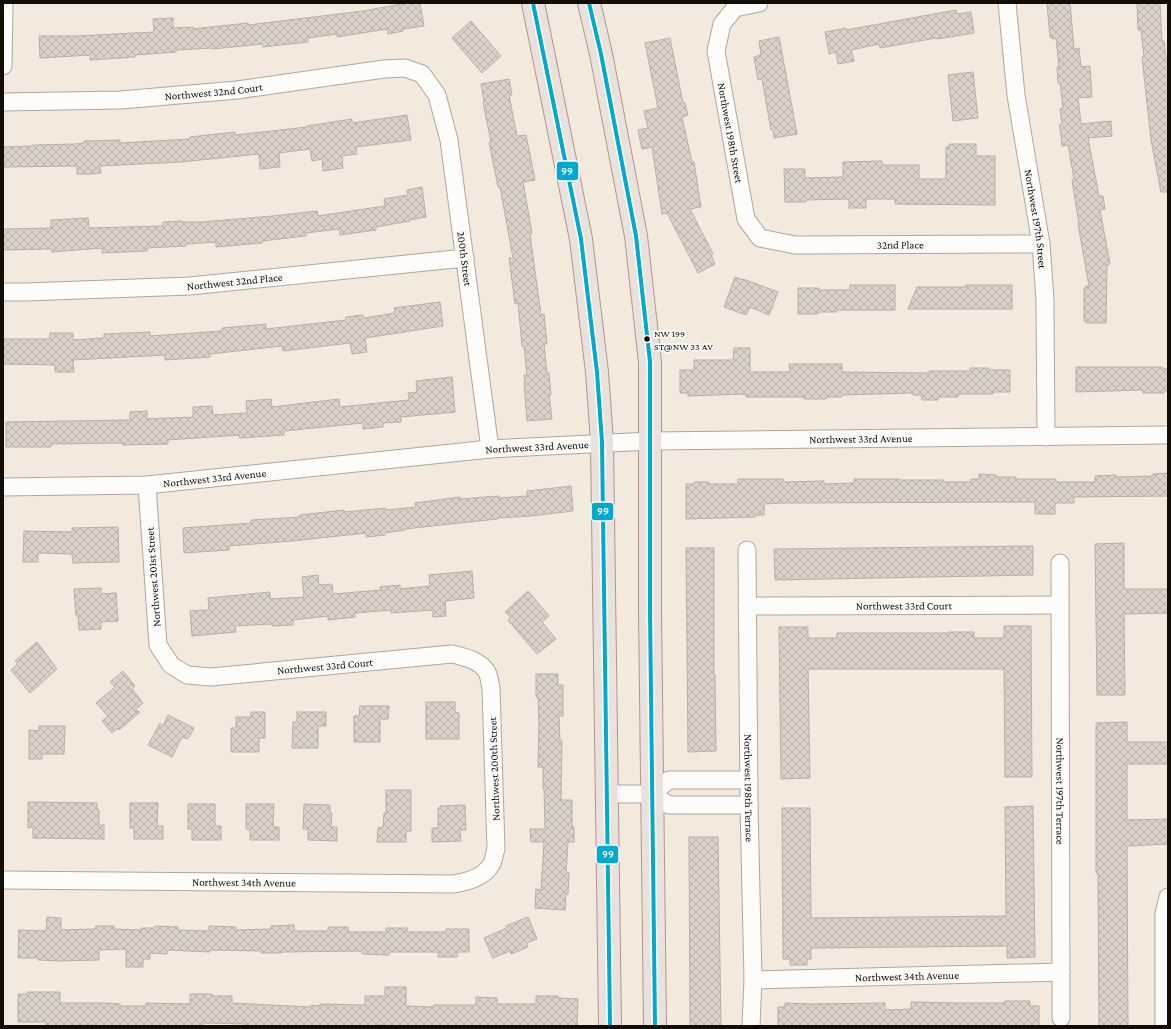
<svg xmlns="http://www.w3.org/2000/svg" width="1171" height="1029" font-family="'Crimson Pro',serif">
	<style>
		.building { fill: url(#building-cross-hatch); stroke: #b8afa6 }
		.lines { fill: none; stroke-linecap: round; stroke-linejoin: round }
		.minor-casing { stroke: #afa79d; stroke-width: 19 }
		.primary-casing { stroke: #ad988c; stroke-width: 24 }
		.minor { stroke: #fdfcfa; stroke-width: 17 }
		.primary { stroke: #ebe1dc; stroke-width: 22 }
		.bus-1-casing { stroke: #fff; stroke-width: 7 }
		.bus-1 { stroke: #00a9ce; stroke-width: 4 }
		.bus-dot { fill: #130d06; stroke: #fff; stroke-width: 1.5 }
		.labels { text-anchor: middle; dominant-baseline: central; stroke-width: 3; stroke-linejoin: round; paint-order: stroke }
		.bus-label { font-size: 10px; fill: #130d06; stroke: #fff; text-anchor: start }
		.street-label { font-size: 11px; fill: #130d06; stroke: #fff }
		.line-badge { stroke: #fff; stroke-width: 1.5 }
		.badge-label { font-size: 11px; text-anchor: middle; font-weight: bold; fill: #fff }
	</style>
	<defs>
		<pattern id="building-cross-hatch" width="8" height="8" patternUnits="userSpaceOnUse"><rect width="8" height="8" fill="#dbd1c9"/><path d="M0 0l8 8M0 8l8-8" fill="none" stroke="#bbb2ab"/></pattern>
	</defs>
	<rect width="100%" height="100%" fill="#f3e9dc"/>
	<!-- building -->
	<g class="building">
		<polygon points="407,3 420,3 424,26 403,29 403,31 388,34 387,29 337,37 337,34 308,38 308,42 263,47 262,44 213,49 212,48 176,50 176,52 135,55 135,57 90,60 90,55 40,58 39,36 77,36 154,32 153,19 173,18 173,28 193,27 193,29 248,23 248,25 363,11"/>
		<polygon points="1049,3 1070,3 1074,49 1079,48 1081,67 1090,66 1092,97 1078,98 1081,124 1111,121 1112,136 1088,138 1099,196 1103,196 1105,209 1100,210 1110,264 1107,265 1106,323 1086,323 1086,321 1084,321 1084,288 1086,288 1086,286 1089,286 1078,224 1079,224 1072,180 1074,179 1068,145 1062,146 1061,135 1059,125 1062,124 1060,109 1063,108 1060,83 1058,83 1057,67 1059,67 1056,38 1052,39 1052,37 1050,37 1047,4"/>
		<polygon points="1137,3 1160,3 1162,41 1164,41 1166,59 1168,59 1168,192 1161,192 1151,140 1142,57 1144,57 1141,30 1138,30"/>
		<polygon points="956,10 957,14 971,12 974,33 937,39 936,38 880,48 879,44 851,50 854,61 838,64 836,52 829,54 825,32 846,28 846,30"/>
		<polygon points="471,21 501,56 482,73 452,38"/>
		<polygon points="779,37 797,134 774,138 773,130 771,130 762,79 758,80 754,57 761,55 759,41"/>
		<polygon points="670,38 683,103 685,103 688,115 682,117 692,162 694,162 701,207 690,209 713,254 711,255 715,264 698,273 667,213 662,214 652,147 642,149 638,130 648,128 644,111 658,108 645,43"/>
		<polygon points="973,72 978,118 953,121 948,75"/>
		<polygon points="509,79 512,95 509,95 517,136 526,135 535,180 523,182 532,233 530,234 541,315 544,314 547,344 544,344 547,373 549,373 551,395 549,395 552,419 527,421 524,383 525,383 524,375 527,375 524,346 522,346 518,303 515,304 509,258 513,258 500,187 498,187 489,142 491,142 483,102 484,101 481,84"/>
		<polygon points="407,115 411,140 356,147 357,154 342,156 343,168 323,171 322,159 312,161 310,149 279,153 280,167 260,169 259,154 181,162 100,166 101,173 89,174 77,174 77,166 3,167 3,147 33,146 33,145 76,144 84,143 84,141 120,140 120,143 190,139 190,137 235,132 235,135 307,127 307,126 352,119 352,123"/>
		<polygon points="949,144 976,144 976,156 995,156 995,205 895,204 895,199 866,199 866,208 849,208 849,199 806,200 806,202 785,202 784,169 805,169 805,178 843,177 843,162 882,161 882,165 919,165 919,179 946,179 946,147 949,147"/>
		<polygon points="422,187 426,217 409,220 410,221 376,227 376,230 340,235 339,229 306,233 306,236 262,241 262,243 216,247 216,242 186,244 186,246 147,248 147,251 102,253 102,248 52,252 52,249 3,250 3,229 51,228 51,220 88,218 89,228 163,226 163,222 182,221 182,222 202,222 273,216 317,211 318,216 385,206 384,199 408,195 407,190"/>
		<polygon points="735,277 743,280 743,279 778,292 769,315 750,307 746,315 724,307"/>
		<polygon points="850,285 895,285 895,310 837,310 837,312 818,312 818,314 798,314 798,288 819,288 819,290 850,290"/>
		<polygon points="966,285 1012,285 1012,309 908,309 917,287 966,287"/>
		<polygon points="440,302 443,326 365,338 367,352 352,354 350,343 283,351 282,346 210,354 210,357 165,360 165,355 73,360 74,372 55,372 55,365 3,364 3,339 50,339 50,333 73,333 73,340 104,338 104,334 150,332 150,336 222,331 222,328 266,324 266,329 346,320 346,317 363,315 364,318 395,313 394,308"/>
		<polygon points="734,348 750,348 750,372 790,372 789,364 842,364 842,372 929,373 929,371 970,371 970,368 989,368 991,370 1010,370 1010,392 993,392 993,394 958,394 958,397 938,397 938,400 922,400 921,395 913,395 913,393 842,395 842,397 826,397 826,399 804,399 804,397 746,397 746,394 688,396 688,393 680,393 680,370 694,370 694,360 733,360"/>
		<polygon points="1076,367 1162,367 1162,368 1168,369 1168,391 1164,391 1164,393 1143,393 1143,390 1076,392"/>
		<polygon points="452,377 455,412 401,417 401,422 383,423 383,427 363,429 363,423 284,431 284,435 240,438 239,435 168,440 168,444 123,445 122,443 51,444 51,447 6,447 6,422 130,420 130,412 147,411 147,419 193,417 193,407 212,406 213,415 247,413 246,401 271,399 272,407 339,399 340,407 409,400 408,393 417,392 416,381"/>
		<polygon points="1168,473 1168,496 1074,497 1074,503 1055,503 1055,514 1035,514 1035,502 783,503 764,504 764,515 756,515 755,517 686,519 686,484 694,484 694,482 709,482 708,484 738,484 738,479 783,479 783,482 824,481 824,484 854,483 854,479 899,479 899,480 943,480 943,482 971,482 971,479 979,479 979,474 996,475 996,477 1016,477 1016,479 1056,479 1056,482 1095,482 1095,476 1116,475 1115,477 1153,476 1153,474"/>
		<polygon points="571,486 573,511 530,516 497,518 497,519 405,529 405,530 385,533 385,535 366,537 366,533 292,541 229,546 229,550 184,553 183,528 251,523 251,520 300,517 300,515 344,510 345,512 385,508 386,510 416,507 415,503 460,497 460,499 499,496 499,498 527,496 527,491"/>
		<polygon points="118,527 119,562 73,563 72,554 38,553 38,562 23,562 24,531 72,532 72,528"/>
		<polygon points="1124,543 1124,589 1168,589 1168,613 1124,614 1125,695 1097,695 1095,544"/>
		<polygon points="1033,546 1033,575 775,580 774,549"/>
		<polygon points="686,548 714,548 714,675 715,675 716,751 688,752"/>
		<polygon points="472,571 474,598 445,601 446,616 433,617 433,610 391,613 391,610 355,613 355,617 328,620 328,616 293,620 293,625 272,626 272,624 235,626 236,632 192,636 190,611 209,610 208,598 270,592 270,599 304,597 302,577 318,575 319,585 332,584 333,594 381,590 380,587 400,585 400,589 430,586 429,575"/>
		<polygon points="101,588 101,594 116,593 118,621 101,622 101,629 79,630 78,616 76,616 74,589"/>
		<polygon points="528,591 549,616 542,622 556,639 537,654 508,620 511,618 505,612"/>
		<polygon points="1004,626 1031,626 1032,777 1005,777 1004,669 808,669 810,778 781,779 779,627 808,627 808,638 837,638 837,633 948,633 948,632 974,632 974,638 1004,638"/>
		<polygon points="37,642 57,669 30,693 11,670 18,664 15,661"/>
		<polygon points="123,671 135,686 132,689 143,703 135,710 140,712 119,730 118,728 112,733 102,721 108,716 96,703 115,687 110,682"/>
		<polygon points="536,674 558,674 558,685 563,685 563,716 559,716 560,741 562,741 561,800 572,800 572,827 574,827 574,842 568,842 566,873 569,873 568,894 566,894 565,910 535,908 536,889 541,890 544,842 531,842 530,829 545,829 544,789 543,789 543,767 538,767 539,723 538,697 536,697"/>
		<polygon points="426,702 455,702 455,712 459,713 459,739 426,739"/>
		<polygon points="360,706 389,706 388,719 380,719 380,742 354,742 354,716 359,716"/>
		<polygon points="251,712 265,712 265,738 259,738 259,752 231,752 231,728 236,728 236,717 251,717"/>
		<polygon points="297,712 326,712 326,726 318,726 318,748 292,748 293,722 297,722"/>
		<polygon points="168,715 194,728 188,739 182,737 172,757 148,745 160,723 163,726"/>
		<polygon points="1127,722 1127,742 1168,742 1168,764 1127,764 1127,820 1168,819 1168,844 1127,846 1128,1026 1099,1026 1098,873 1096,873 1096,723"/>
		<polygon points="39,726 65,726 64,754 42,754 42,759 29,759 29,730 39,731"/>
		<polygon points="386,790 411,790 411,831 406,831 406,842 377,842 378,828 383,827 384,813 386,813"/>
		<polygon points="28,802 97,803 97,810 99,810 99,825 104,825 104,839 33,838 33,827 28,828"/>
		<polygon points="130,803 158,803 157,826 163,826 163,839 134,839 134,828 130,828"/>
		<polygon points="188,804 215,804 215,826 221,826 221,840 192,840 192,829 188,829"/>
		<polygon points="246,804 274,804 273,827 279,827 279,840 250,840 250,829 246,829"/>
		<polygon points="304,804 330,805 330,813 332,813 331,827 337,827 337,841 308,840 308,829 303,829"/>
		<polygon points="465,805 466,830 460,830 461,841 432,842 432,828 438,828 438,808 440,808 440,806"/>
		<polygon points="1033,806 1035,957 1007,958 1007,946 811,948 811,959 807,959 807,965 790,965 790,959 783,959 782,808 810,808 811,918 1006,916 1005,807"/>
		<polygon points="689,837 718,837 721,1026 690,1026"/>
		<polygon points="47,917 61,918 61,930 95,929 96,926 114,926 114,929 141,930 141,928 155,928 155,926 178,927 178,930 209,931 209,926 236,927 236,930 271,929 271,926 294,925 294,931 328,931 328,927 348,927 348,932 386,932 386,928 407,928 407,932 446,932 446,929 469,929 469,952 458,952 457,957 438,957 438,952 389,952 389,955 362,954 362,951 281,952 281,953 261,953 262,951 210,950 210,952 167,950 167,954 150,953 150,959 143,959 143,967 126,967 126,949 99,950 99,960 60,961 38,960 38,958 18,958 19,930 46,931"/>
		<polygon points="528,917 537,939 526,943 528,947 511,954 510,951 493,958 484,938 507,928 506,926"/>
		<polygon points="385,987 406,987 406,1006 434,1007 434,1005 476,1005 476,997 497,998 497,1004 536,1004 536,996 558,996 558,998 578,999 577,1026 418,1026 377,1025 377,1026 247,1026 247,1024 203,1023 203,1026 93,1026 93,1025 46,1026 46,1022 18,1022 18,994 27,994 27,992 60,992 60,1003 106,1003 120,1004 120,1006 146,1006 146,1003 190,1004 190,994 212,994 212,996 232,996 232,1003 310,1007 311,1005 320,1006 320,1004 365,1005 365,996 385,996"/>
		<polygon points="1005,1001 1030,1001 1030,1006 1039,1006 1039,1026 778,1026 778,1007 784,1007 785,1003 811,1004 885,1003 885,1010 911,1009 911,1002 957,1003 1005,1003"/>
	</g>
	<g class="lines">
		<!-- minor casing -->
		<g class="minor-casing">
			<g id="minor">
				<path id="s1" d="M759,3l-24,5 -13,16 -6,27 30,168 14,19 35,7 246,-1"/>
				<path id="s2" d="M1007,3l9,92 25,149 4,56 1,137"/>
				<polyline points="3,66 4,3"/>
				<path id="s3" d="M3,102l118,-2 116,-10 147,-21 21,-1 17,6 15,21 12,45 41,309"/>
				<path id="s4" d="M3,292h23l164,-6 275,-28"/>
				<path id="s5" d="M3,487l144,-2 343,-36 161,-8 517,-6"/>
				<path id="s6" d="M747,550l2,255 4,175 -2,46"/>
				<path id="s7" d="M1060,563l1,455"/>
				<path id="s8" d="M747,606l313,-1"/>
				<polyline points="607,794 652,794 669,805 749,805"/>
				<polyline points="652,794 669,780 749,780"/>
				<path id="s9" d="M3,880l450,4c14,-2 30,-6 38,-19 3,-4 3,-11 5,-16l-5,-161c-1,-5 -2,-12 -4,-16 -8,-12 -22,-15 -35,-18l-241,23 -24,-2 -16,-10 -13,-20 -11,-160"/>
				<path id="s10" d="M753,980l308,-8"/>
				<polyline points="1164,1026 1164,914 1168,897"/>
			</g>
		</g>
		<!-- primary casing -->
		<g class="primary-casing">
			<g id="primary">
				<polyline points="533,3 581,239 597,372 602,442 610,1026"/>
				<polyline points="589,3 601,54 636,236 650,362 650,610 655,1026"/>
			</g>
		</g>
		<!-- minor -->
		<use href="#minor" class="minor"/>
		<!-- primary -->
		<use href="#primary" class="primary"/>
		<!-- bus-1 casing -->
		<g class="bus-1-casing">
			<g id="bus-1">
				<polyline points="533,3 581,239 597,372 602,442 610,1026"/>
				<polyline points="589,3 601,54 636,236 650,362 650,610 655,1026"/>
			</g>
		</g>
		<!-- bus-1 -->
		<use href="#bus-1" class="bus-1"/>
	</g>
	<!-- markers -->
	<circle class="bus-dot" cx="647" cy="339" r="3.5"/>
	<g class="labels">
		<!-- bus labels -->
		<g class="bus-label">
			<text x="654" y="333">NW 199<tspan x="654" dy="13">ST@NW 33 AV</tspan></text>
		</g>
		<!-- street labels -->
		<g class="street-label">
			<text stroke="none"><textPath href="#s3" startOffset="211">Northwest 32nd Court</textPath></text>
			<text stroke="none"><textPath href="#s1" startOffset="156">Northwest 198th Street</textPath></text>
			<text stroke="none"><textPath href="#s2" startOffset="218">Northwest 197th Street</textPath></text>
			<text stroke="none"><textPath href="#s1" startOffset="408">32nd Place</textPath></text>
			<text stroke="none"><textPath href="#s3" startOffset="614">200th Street</textPath></text>
			<text stroke="none"><textPath href="#s4" startOffset="232">Northwest 32nd Place</textPath></text>
			<text stroke="none"><textPath href="#s5" startOffset="860">Northwest 33rd Avenue</textPath></text>
			<text stroke="none"><textPath href="#s5" startOffset="536">Northwest 33rd Avenue</textPath></text>
			<text stroke="none"><textPath href="#s5" startOffset="212">Northwest 33rd Avenue</textPath></text>
			<text transform="translate(153 577) rotate(-94)">Northwest 201st Street</text>
			<text stroke="none"><textPath href="#s8" startOffset="157">Northwest 33rd Court</textPath></text>
			<text transform="translate(325 666) rotate(-5)">Northwest 33rd Court</text>
			<text transform="translate(494 769) rotate(-92)">Northwest 200th Street</text>
			<text stroke="none"><textPath href="#s6" startOffset="238">Northwest 198th Terrace</textPath></text>
			<text stroke="none"><textPath href="#s7" startOffset="228">Northwest 197th Terrace</textPath></text>
			<text stroke="none"><textPath href="#s9" startOffset="241">Northwest 34th Avenue</textPath></text>
			<text stroke="none"><textPath href="#s10" startOffset="154">Northwest 34th Avenue</textPath></text>
		</g>
	</g>
	<g class="line-badge">
		<rect x="556" y="161" width="23" height="20" rx="4" fill="#00a9ce"/>
		<rect x="591" y="502" width="23" height="19" rx="4" fill="#00a9ce"/>
		<rect x="596" y="845" width="23" height="19" rx="4" fill="#00a9ce"/>
	</g>
	<g class="badge-label">
		<text x="567" y="175">99</text>
		<text x="603" y="515">99</text>
		<text x="608" y="858">99</text>
	</g>
	<!-- border -->
	<rect width="1171" height="1029" fill="none" stroke="#130d06" stroke-width="8"/>
</svg>
